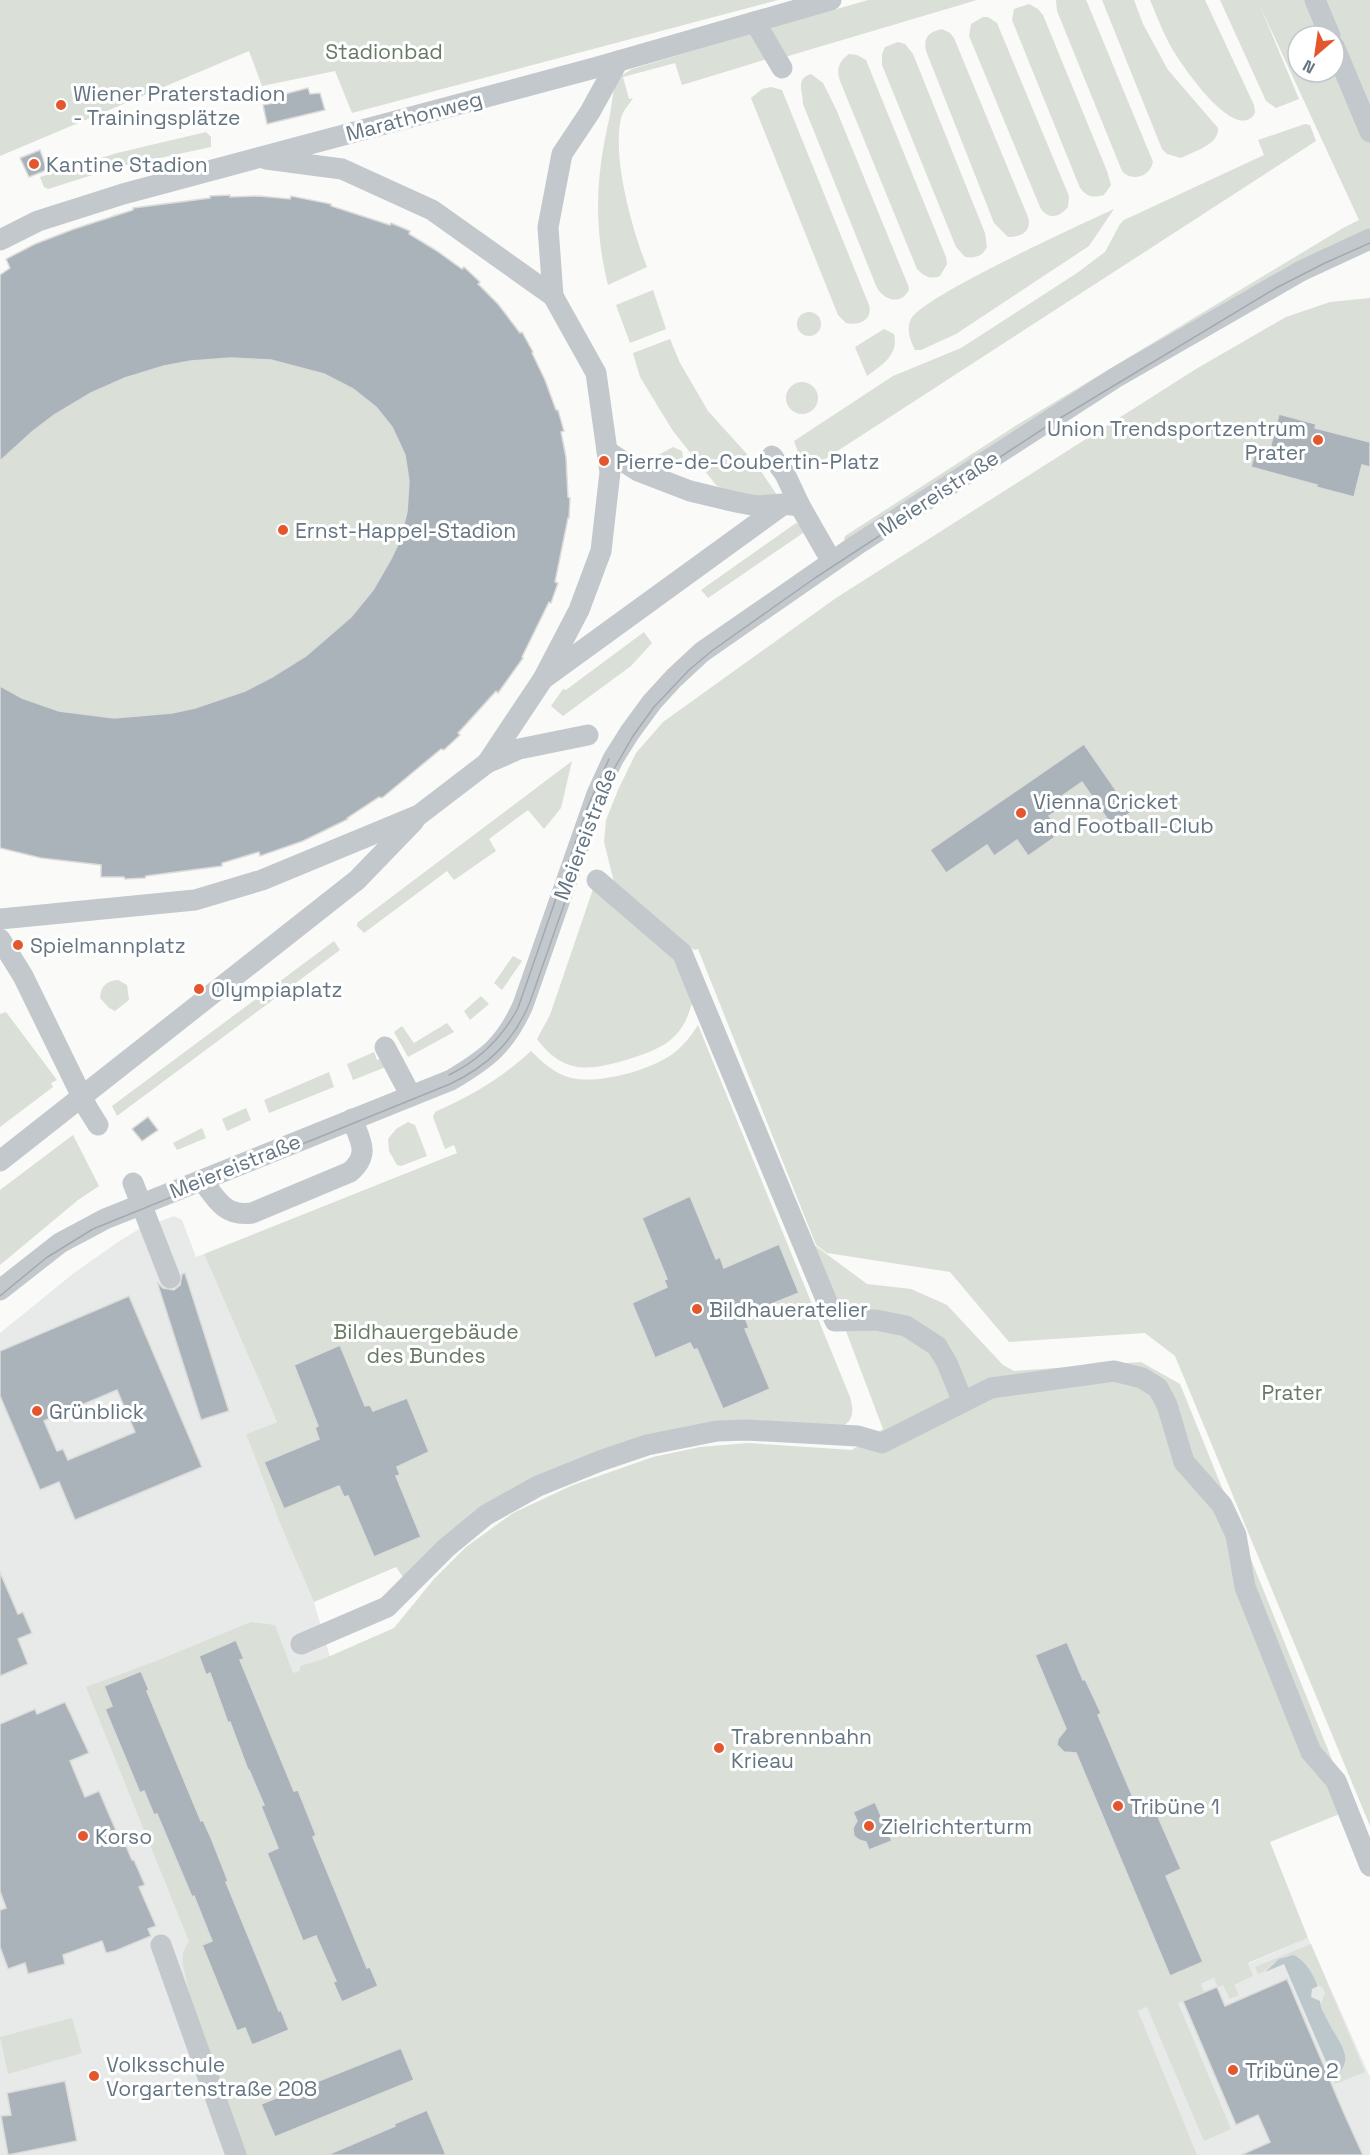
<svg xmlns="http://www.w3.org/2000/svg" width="1370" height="2155" font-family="'Space Grotesk',sans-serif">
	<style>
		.built { fill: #e8e9e9 }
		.green { fill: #dadfd7; fill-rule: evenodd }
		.water { fill: #bbc7cb }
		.building { fill: #aab3b9; stroke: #dcdcda; stroke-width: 1.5; fill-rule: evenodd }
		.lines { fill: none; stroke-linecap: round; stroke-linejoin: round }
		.minor { stroke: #c3c8cc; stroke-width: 21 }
		.tram { stroke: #a2aab0; stroke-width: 1.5 }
		.poi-dot { fill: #e4572e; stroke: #fff; stroke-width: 2 }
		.labels { text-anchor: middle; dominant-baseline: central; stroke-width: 6; stroke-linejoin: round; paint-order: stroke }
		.park-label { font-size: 21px; fill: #687a64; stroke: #fff }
		.poi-label { font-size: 21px; fill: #657683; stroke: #fff; text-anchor: start }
		.street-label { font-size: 21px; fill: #657683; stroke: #fff }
	</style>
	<rect width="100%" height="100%" fill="#fafaf8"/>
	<!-- built -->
	<g class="built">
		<polygon points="174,1216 182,1220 196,1257 204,1254 277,1422 246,1434 281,1526 314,1602 393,1874 512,2155 0,2155 0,1333 74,1273 118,1242 139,1229"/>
		<polygon points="1308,1938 1370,2077 1370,2155 1195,2155 1138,2011"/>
	</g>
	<!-- green -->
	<g class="green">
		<polygon points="0,0 778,0 352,113 335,71 262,86 249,51 0,156"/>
		<polygon points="868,0 977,0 785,57 767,29"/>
		<path d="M1056,0h30l1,2 66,160c-3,15 -22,20 -31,9l-65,-160z"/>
		<path d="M1102,0h32l9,24 25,46 50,58c1,17 -24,23 -37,30l-14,-4 -5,-5z"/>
		<path d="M1150,0h55l49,105 1,8c-18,31 -69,-42 -79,-58 -11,-17 -18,-36 -26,-55z"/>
		<path d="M1220,0h150v242l-5,-11 -74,34 -275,165 -168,110h-4l1,-4 175,-113 323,-195 16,-8 -99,-214 39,93 -23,9 -10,-7zM1298,36h36v36h-36z"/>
		<path d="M1029,4l9,5 5,6 64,156 4,14 -7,10c-11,3 -17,2 -24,-7l-68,-168 2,-11z"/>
		<path d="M983,17h5l9,6 72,173 -1,11c-9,11 -21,13 -28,0l-71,-171 2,-12z"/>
		<path d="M942,29l8,4 4,5 74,179c4,14 -6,20 -20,20l-14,-14 -68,-172c-3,-14 3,-19 16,-22z"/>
		<path d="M755,32l13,27 -4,1 -82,25 -7,-22 -52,14 6,22 4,-1c-4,7 -10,12 -12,20 -9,40 11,111 26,149l-39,18c-15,-61 -12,-109 2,-170 2,-12 3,-26 7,-37l15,-9z"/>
		<path d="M898,42l7,2 8,10 72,179 2,14c-5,10 -12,11 -22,10l-9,-10 -74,-182v-11l3,-7z"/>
		<path d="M849,54l8,1 9,5 80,197 1,7 -7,12c-10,4 -16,0 -23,-7l-77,-188c-4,-12 -1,-20 9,-27z"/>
		<path d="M811,74l12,9 13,26 72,176 1,5c-8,15 -24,11 -32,-2l-74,-184c0,-13 -8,-25 8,-30z"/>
		<path d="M771,87l11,3 87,215c4,15 -10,21 -23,18l-8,-8 -87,-217 11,-9z"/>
		<polygon points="1305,124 1310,125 1316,141 805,472 794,441 893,376 961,348 1077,273 1105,252 1120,224 1124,220 1264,155 1258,140"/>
		<polygon points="206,132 211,137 211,147 118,167 48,189 44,187 40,177 117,153"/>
		<path d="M230,195v2l29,-1 31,3 1,-3 40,8v2l58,19 2,-2 19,8 -1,3 28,17 43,31 -1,2 15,16 -7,8 11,14 9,-6 13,17 2,-1 11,20 -1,1 24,57h2l6,21 -3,1 5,22 -10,2 2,18h9l1,23 2,1 -1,20 -1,1 -13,62 3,2 -7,20 -3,-1 -26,54 1,2 -25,35 -2,-1 -37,41 1,2 -16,15 -3,-1 -59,49 -3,-1 -37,11 6,11 -45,22 -43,15 -3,-12 -17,6 2,7 -19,6 -1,3 -76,10 -1,2 -20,1 -1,-2h-23v-12l-60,-7 -41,-10v-573l10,-7 -4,-9c30,-15 60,-28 92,-38l3,9 15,-5 -3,-10 20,-4v-3l76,-10 1,-2z"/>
		<path d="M1114,209l-25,37 -133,88 -35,16h-6c-5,-10 -9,-21 -4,-31 12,-23 171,-95 203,-110z"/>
		<polygon points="653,290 666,329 630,343 616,305"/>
		<polygon points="1370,298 1370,1826 1175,1356 1145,1333 1009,1342 950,1272 827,1253 816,1245 698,949 694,950 614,882 604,842 606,820 618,790 636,753 663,722 836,598 1196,369 1286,317 1330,302"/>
		<circle cx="809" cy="324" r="12"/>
		<path d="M884,329l10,5c5,21 -12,31 -27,42l-12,-29z"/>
		<polygon points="670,339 680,363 708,411 756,464 777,495 773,499 734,495 716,485 673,431 640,377 633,353"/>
		<circle cx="802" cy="398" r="16"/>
		<polygon points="673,447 682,451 683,457 661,468 657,468 653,466 653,458"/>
		<polygon points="796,523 800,525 803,533 708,598 701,590"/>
		<polygon points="644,632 652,643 631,666 563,716 551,706 563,689 566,690"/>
		<polygon points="572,761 561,808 544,829 528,810 489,839 496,851 454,880 447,871 364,933 357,926 357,923"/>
		<path d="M593,889l79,68 20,46c-10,37 -29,45 -63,56 -39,12 -65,16 -92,-20l13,-24z"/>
		<polygon points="334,941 340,950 117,1116 112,1106"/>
		<polygon points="513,956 522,961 502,990 494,983"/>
		<path d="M118,980l9,5 2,15 -14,11 -6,-3 -9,-10c1,-12 6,-17 18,-18z"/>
		<polygon points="481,996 489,1004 470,1020 464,1011"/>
		<polygon points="6,1012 57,1080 51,1083 53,1087 0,1127 0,1014"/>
		<polygon points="447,1023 454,1032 408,1057 394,1032 402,1026 414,1043"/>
		<path d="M698,1025l152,372c4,13 4,24 -9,30h-47l-202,30 -189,120 -7,-10 -82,35 -33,-76 -35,-92 31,-12 -73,-168 253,-101 -3,-8 -9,4 -12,-32 2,-5c36,-16 67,-34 96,-61 11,11 22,21 37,26 28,9 83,-7 106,-24 10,-8 17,-17 24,-28z"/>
		<polygon points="374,1052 377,1060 382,1058 386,1067 353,1080 347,1064"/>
		<polygon points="329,1072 334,1087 269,1113 264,1100"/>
		<polygon points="246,1108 251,1120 227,1131 222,1119"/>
		<polygon points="408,1122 415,1125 427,1156 401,1166 397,1165 389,1151 388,1139 396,1129"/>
		<polygon points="202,1128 206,1138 177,1150 173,1143"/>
		<polygon points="73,1135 99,1186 78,1200 0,1265 0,1190"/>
		<polygon points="813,1244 867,1284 911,1289 947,1305 1003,1365 1014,1371 1141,1362 1180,1384 1352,1809 1270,1842 1308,1938 1248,1963 1253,1976 1234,1985 1239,1995 1230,1999 1223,1985 1218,1987 1214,1978 1201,1984 1204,1992 1178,2003 1231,2129 1204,2141 1147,2007 1138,2011 1197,2155 243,2155 191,2003 183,1964 183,1952 189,1941 86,1687 156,1661 251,1622 275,1625 293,1673 300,1671 300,1666 321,1660 394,1628 434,1579 466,1547 513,1513 573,1485 653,1457 700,1447 748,1443 852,1450 883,1429"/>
		<path d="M1311,1944l54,128 -30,12 -2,-6c23,-18 9,-32 -2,-50 -4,-7 -7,-15 -11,-22l5,-13 -2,-5c-14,-6 -15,-37 -36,-32 -12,3 -18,14 -29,18l-3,-7z"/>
		<polygon points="72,2018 82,2053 8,2074 0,2037"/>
	</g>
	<!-- water -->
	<path class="water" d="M1293,1955c12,4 20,20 25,31l-6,3 -1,8 9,4 1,7c4,7 7,14 11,21 11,18 23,33 1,49l-49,-114 -19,8 14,-13z"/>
	<!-- building -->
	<g class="building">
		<polygon points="308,88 310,94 320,93 325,110 267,124 263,105 283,101 281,95"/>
		<polygon points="40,150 47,170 29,177 20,158"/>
		<polygon points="230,195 230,197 259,196 290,199 291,196 331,204 331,206 390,225 391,223 410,231 409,234 437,251 462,269 464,267 480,282 478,284 498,304 520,333 522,332 533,352 532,353 545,380 556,410 558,410 564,431 561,432 566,457 568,497 570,498 569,518 568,518 555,582 558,583 551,603 549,602 522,657 523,658 498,693 496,691 458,733 460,735 444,750 441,749 382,798 379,797 347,818 348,819 303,841 260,856 259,852 222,863 222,866 146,876 145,878 125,879 124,877 101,877 101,865 41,858 0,848 0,686 22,698 59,711 114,718 172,713 195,708 245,691 272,677 306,656 351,617 373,590 391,559 400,540 407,512 409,481 405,455 392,427 376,407 353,389 324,374 271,360 231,358 191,361 164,366 125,378 91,393 54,415 33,431 0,461 0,275 10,268 6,259 35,244 74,229 133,210 133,208 210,198 210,196"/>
		<polygon points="1279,414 1316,424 1315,428 1370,442 1370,467 1362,465 1354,497 1316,487 1317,485 1251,467 1256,448 1269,452"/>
		<polygon points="1084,744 1131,812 1112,826 1082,782 1052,803 1057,811 1049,816 1057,827 1051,831 1055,837 1028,856 1017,840 994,856 987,845 946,873 930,850"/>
		<polygon points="148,1117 158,1130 142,1141 132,1129"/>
		<polygon points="690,1196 716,1259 720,1257 724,1268 779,1244 799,1293 744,1315 749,1328 745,1329 770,1389 723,1409 697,1349 694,1350 690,1343 655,1358 632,1303 667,1287 664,1280 667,1279 642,1218"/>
		<polygon points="185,1273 229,1411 201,1420 157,1282 163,1288 174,1290 180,1285 182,1274"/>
		<path d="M129,1296l73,171 -127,53 -16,-38 -19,8 -40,-94v-45zM117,1390l18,42 -67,28 -5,-11 -6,2 -13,-30z"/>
		<polygon points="340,1345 365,1406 370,1405 373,1411 407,1398 429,1452 397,1467 400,1475 396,1476 421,1537 374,1557 348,1496 344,1497 339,1486 284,1509 264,1462 319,1439 315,1428 318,1426 294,1365"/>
		<polygon points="0,1572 18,1614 23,1612 32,1633 18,1639 28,1664 0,1676"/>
		<polygon points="236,1640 244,1659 240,1660 294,1791 298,1790 316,1835 313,1837 367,1968 370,1967 378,1986 342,2002 333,1982 336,1981 316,1936 303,1941 267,1853 278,1848 261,1806 264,1805 249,1770 248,1770 230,1722 228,1723 210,1673 206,1675 199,1656"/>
		<polygon points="1067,1642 1083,1680 1085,1679 1101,1713 1098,1715 1138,1809 1152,1803 1181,1869 1166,1876 1203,1962 1170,1976 1076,1753 1064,1752 1057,1745 1058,1739 1066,1729 1035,1655"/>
		<polygon points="141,1671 149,1690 147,1691 201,1821 203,1820 212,1840 228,1881 226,1882 279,2011 281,2010 289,2030 252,2045 245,2028 237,2031 202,1945 212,1941 194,1896 192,1897 157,1814 154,1815 144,1791 140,1793 105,1709 112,1706 104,1686"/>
		<polygon points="65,1702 89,1753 70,1761 85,1797 99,1791 118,1835 121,1834 132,1860 134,1860 145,1885 139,1887 156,1926 148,1929 151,1936 115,1951 106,1953 102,1941 63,1955 65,1964 28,1974 25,1963 8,1969 0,1947 0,1910 6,1908 0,1891 0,1724 35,1709 37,1714"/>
		<polygon points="875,1802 892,1841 869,1850 866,1842 859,1840 854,1836 853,1828 857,1821 853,1812"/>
		<polygon points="1287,1979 1343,2111 1363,2155 1241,2155 1270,2142 1258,2115 1236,2125 1183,2001 1217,1987 1225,2006"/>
		<polygon points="401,2048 414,2080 275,2137 261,2104"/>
		<polygon points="65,2081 77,2141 8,2155 1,2116 11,2115 7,2093"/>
		<polygon points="427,2110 446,2155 327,2155 395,2126 394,2124"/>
	</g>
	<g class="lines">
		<!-- minor -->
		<g class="minor">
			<polyline points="1315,0 1330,36"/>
			<polyline points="755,22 782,68"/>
			<polyline points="1334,46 1370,132"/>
			<polyline points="266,159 342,169 432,210 553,296 596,373 610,472 601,551 579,610 543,679"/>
			<polyline points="0,240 38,221 123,194 598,67 831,0"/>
			<polyline points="553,296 548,227 562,154 590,112 618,61"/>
			<polyline points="607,451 638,471 690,491 736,502 757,506 783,504"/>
			<polyline points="772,456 785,474 800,506 832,562"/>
			<polyline points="487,763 543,679 784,504 800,506"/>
			<polyline points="597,880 682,953 835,1321 876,1320 906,1326 937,1346 947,1363 963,1402"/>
			<polyline points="0,919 195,900 262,880 419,815 487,763 519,749 588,735"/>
			<polyline points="0,939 23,976 88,1109 98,1125"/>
			<polyline points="385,1047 411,1096"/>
			<polyline points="0,1161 357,880 414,821"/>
			<path d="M202,1180c14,19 23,37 50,33l98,-41c21,-18 10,-32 2,-53"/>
			<polyline points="133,1183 170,1278"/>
			<path d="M0,1290l60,-47 45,-24 346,-139c37,-22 54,-35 72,-75l74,-211 16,-35 17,-27 22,-30 22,-24 28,-26 153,-106 260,-168 186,-107 69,-32"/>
			<polyline points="301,1644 387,1607 446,1548 486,1515 538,1486 600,1461 647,1445 717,1431 746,1430 858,1436 882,1443 991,1388 1114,1371 1142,1378 1158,1388 1167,1405 1184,1462 1222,1505 1236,1535 1245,1587 1311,1752 1336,1781 1370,1866"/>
			<polyline points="161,1945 236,2155"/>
		</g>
		<!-- tram -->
		<g class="tram">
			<path d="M449,1075c31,-15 53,-37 69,-67l70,-202 21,-47"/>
			<path d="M0,1296l46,-38 47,-29 357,-145c38,-18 64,-43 80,-82l66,-189 18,-44 19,-33 21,-29 35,-37 24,-20 102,-72 237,-155 224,-135 49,-25 45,-20"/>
		</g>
	</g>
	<!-- markers -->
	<g class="poi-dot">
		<circle cx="61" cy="105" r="6"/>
		<circle cx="34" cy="164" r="6"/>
		<circle cx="1318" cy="440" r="6"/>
		<circle cx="604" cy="461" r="6"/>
		<circle cx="283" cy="530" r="6"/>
		<circle cx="1021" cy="813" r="6"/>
		<circle cx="18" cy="945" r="6"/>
		<circle cx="199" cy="989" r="6"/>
		<circle cx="697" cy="1309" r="6"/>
		<circle cx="37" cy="1411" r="6"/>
		<circle cx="719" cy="1748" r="6"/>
		<circle cx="1118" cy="1806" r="6"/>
		<circle cx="869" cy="1826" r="6"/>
		<circle cx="83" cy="1836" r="6"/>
		<circle cx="1233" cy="2070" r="6"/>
		<circle cx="94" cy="2076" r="6"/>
	</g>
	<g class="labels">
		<!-- park labels -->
		<g class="park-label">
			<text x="384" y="51">Stadionbad</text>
			<text x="426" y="1331">Bildhauergebäude<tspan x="426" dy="24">des Bundes</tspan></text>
			<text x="1292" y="1392">Prater</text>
		</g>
		<!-- poi labels -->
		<g class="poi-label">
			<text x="73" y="93">Wiener Praterstadion<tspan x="73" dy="24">- Trainingsplätze</tspan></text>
			<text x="46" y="164">Kantine Stadion</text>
			<text x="1306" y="428" text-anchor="end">Union Trendsportzentrum<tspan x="1306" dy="24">Prater</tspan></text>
			<text x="616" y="461">Pierre-de-Coubertin-Platz</text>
			<text x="295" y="530">Ernst-Happel-Stadion</text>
			<text x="1033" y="801">Vienna Cricket<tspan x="1033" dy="24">and Football-Club</tspan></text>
			<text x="30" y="945">Spielmannplatz</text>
			<text x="211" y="989">Olympiaplatz</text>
			<text x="709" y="1309">Bildhaueratelier</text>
			<text x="49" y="1411">Grünblick</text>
			<text x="731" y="1736">Trabrennbahn<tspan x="731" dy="24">Krieau</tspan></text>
			<text x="1130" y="1806">Tribüne 1</text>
			<text x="881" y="1826">Zielrichterturm</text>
			<text x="95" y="1836">Korso</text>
			<text x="106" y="2064">Volksschule<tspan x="106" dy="24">Vorgartenstraße 208</tspan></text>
			<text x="1245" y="2070">Tribüne 2</text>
		</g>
		<!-- street labels -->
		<g class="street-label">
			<text transform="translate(414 116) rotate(-15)">Marathonweg</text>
			<text transform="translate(938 493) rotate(-33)">Meiereistraße</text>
			<text transform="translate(585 834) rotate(-69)">Meiereistraße</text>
			<text transform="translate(235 1166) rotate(-22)">Meiereistraße</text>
		</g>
	</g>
	<!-- north arrow -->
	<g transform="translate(1316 54) rotate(209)"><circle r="28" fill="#ffffff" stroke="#c1c8cd" stroke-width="1.5"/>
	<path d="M0-4.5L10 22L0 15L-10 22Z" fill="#e4572e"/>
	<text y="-9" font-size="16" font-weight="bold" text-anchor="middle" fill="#657683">N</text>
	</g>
</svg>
